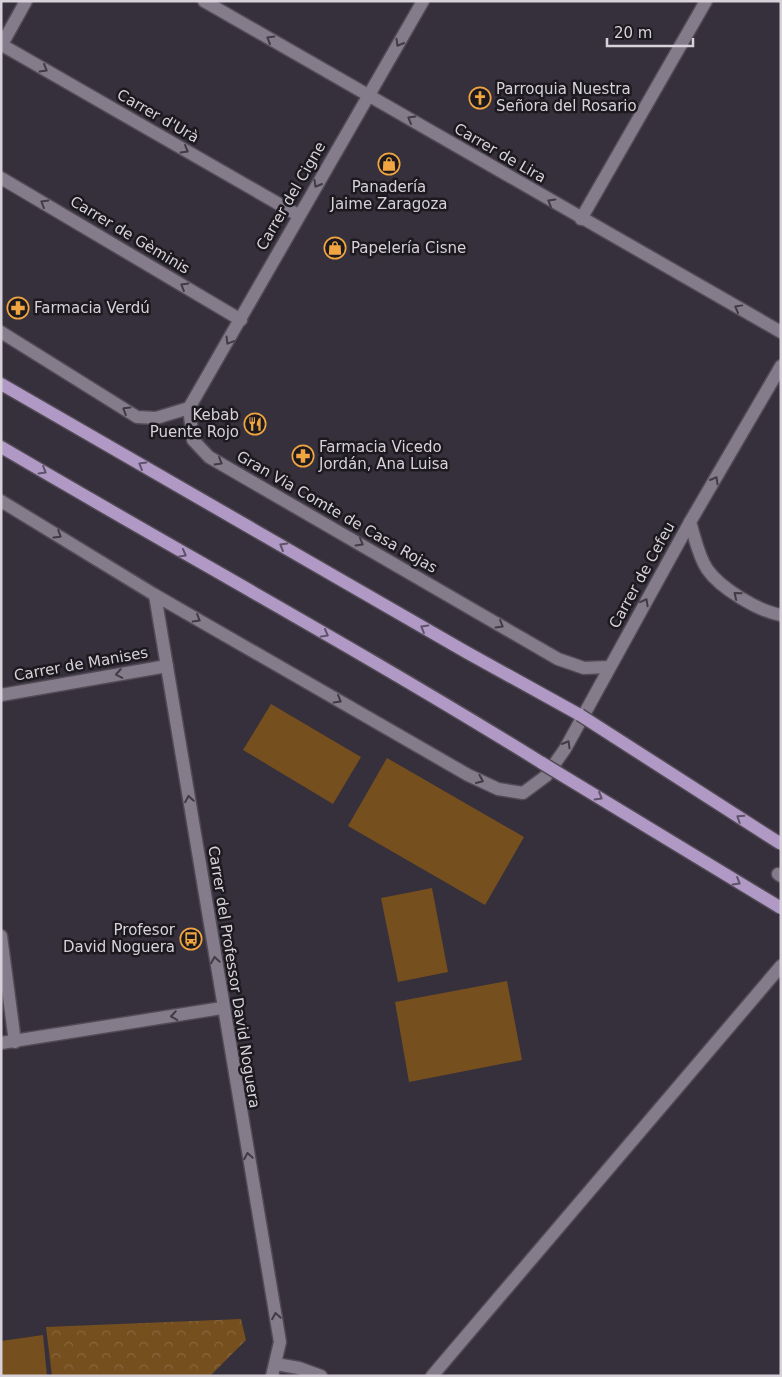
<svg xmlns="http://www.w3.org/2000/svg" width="782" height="1377" font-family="'DejaVu Sans',sans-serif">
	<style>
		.park { fill: url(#park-crowns) }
		.pitch { fill: #754f1e }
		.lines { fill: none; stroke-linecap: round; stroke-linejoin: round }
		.street-casing { stroke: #524b56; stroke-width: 15 }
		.primary-casing { stroke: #524b56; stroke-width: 15 }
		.street { stroke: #847c8b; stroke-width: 12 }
		.primary { stroke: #b199c5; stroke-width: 12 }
		.primary-bridge-casing { stroke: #524b56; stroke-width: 15; stroke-linecap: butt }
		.primary-bridge { stroke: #b199c5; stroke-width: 12 }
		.oneway { stroke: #403c45 }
		.oneway2 { stroke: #5f536a }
		.labels { text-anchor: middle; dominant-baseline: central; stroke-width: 5; stroke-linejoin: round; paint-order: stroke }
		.poi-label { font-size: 15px; fill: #d7d2da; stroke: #1c191f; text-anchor: start }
		.street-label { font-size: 15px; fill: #d7d2da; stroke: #1c191f }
	</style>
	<defs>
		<pattern id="park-crowns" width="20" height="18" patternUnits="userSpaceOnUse" patternTransform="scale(1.25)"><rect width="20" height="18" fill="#754f1e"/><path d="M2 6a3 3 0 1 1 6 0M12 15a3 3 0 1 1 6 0" fill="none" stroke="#88673e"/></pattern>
	</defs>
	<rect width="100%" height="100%" fill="#36303c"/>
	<!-- park -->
	<polygon class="park" points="241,1319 246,1340 210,1376 52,1376 46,1327"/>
	<!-- pitch -->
	<g class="pitch">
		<polygon points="271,704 361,757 333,804 243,750"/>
		<polygon points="387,758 524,837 485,905 348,826"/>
		<polygon points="432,888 448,972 398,982 381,898"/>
		<polygon points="507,981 522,1060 409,1082 395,1002"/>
		<polygon points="43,1335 47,1376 1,1376 1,1341"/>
	</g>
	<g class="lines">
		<!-- street casing -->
		<g class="street-casing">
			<g id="street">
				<polyline points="204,1 781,332"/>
				<polyline points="2,45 298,215"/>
				<polyline points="1,46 26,1"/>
				<polyline points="1,178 241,320"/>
				<polyline points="581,219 706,1"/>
				<polyline points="1,332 137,417 156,418 189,408"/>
				<polyline points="189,408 193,440 209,457 558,659 584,668 609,667"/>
				<polyline points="189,408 423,1"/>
				<polyline points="1,501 155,595 468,775 498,789 523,793 546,776 565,749 690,522 781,366"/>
				<path d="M690,522c5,16 8,33 17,47 13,19 51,42 74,46"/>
				<polyline points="155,595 280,1342 272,1376"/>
				<polyline points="1,695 167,666"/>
				<polyline points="778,874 781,876"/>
				<polyline points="1,936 15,1042"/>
				<polyline points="1,1043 222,1008"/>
				<polyline points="276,1364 299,1368 321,1376"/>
				<polyline points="432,1376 781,966"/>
			</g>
		</g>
		<!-- primary casing -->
		<g class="primary-casing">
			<g id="primary">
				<polyline points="1,384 466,652 580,715"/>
				<path d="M1,447c180,106 364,206 541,316"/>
			</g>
		</g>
		<!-- street -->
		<use href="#street" class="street"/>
		<!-- primary -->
		<use href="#primary" class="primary"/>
		<!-- primary-bridge casing -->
		<g class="primary-bridge-casing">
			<g id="primary-bridge">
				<polyline points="580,715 781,844"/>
				<polyline points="542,763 781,908"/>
			</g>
		</g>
		<!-- primary-bridge -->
		<use href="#primary-bridge" class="primary-bridge"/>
	</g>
	<!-- one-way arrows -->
	<defs><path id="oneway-chevron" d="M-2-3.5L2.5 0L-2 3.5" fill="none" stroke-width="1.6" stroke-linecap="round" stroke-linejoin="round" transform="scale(1.25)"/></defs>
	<g class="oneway">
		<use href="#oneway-chevron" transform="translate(270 39) rotate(-150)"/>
		<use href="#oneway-chevron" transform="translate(399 43) rotate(120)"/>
		<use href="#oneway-chevron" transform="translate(44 69) rotate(30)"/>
		<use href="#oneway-chevron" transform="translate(411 119) rotate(-150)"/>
		<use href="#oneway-chevron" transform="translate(185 150) rotate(30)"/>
		<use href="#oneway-chevron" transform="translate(317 184) rotate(120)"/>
		<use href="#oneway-chevron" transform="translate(551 202) rotate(-150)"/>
		<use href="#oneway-chevron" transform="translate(44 203) rotate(-149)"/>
		<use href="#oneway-chevron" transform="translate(184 286) rotate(-149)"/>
		<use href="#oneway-chevron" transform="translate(738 308) rotate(-151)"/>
		<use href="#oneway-chevron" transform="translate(229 341) rotate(121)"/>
		<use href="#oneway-chevron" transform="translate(126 410) rotate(-148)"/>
		<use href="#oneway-chevron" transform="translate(219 462) rotate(30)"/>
		<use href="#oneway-chevron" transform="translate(715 480) rotate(-60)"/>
		<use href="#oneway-chevron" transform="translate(58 535) rotate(32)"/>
		<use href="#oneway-chevron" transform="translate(360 543) rotate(30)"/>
		<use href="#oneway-chevron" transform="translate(737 595) rotate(-141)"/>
		<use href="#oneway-chevron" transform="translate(645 602) rotate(-61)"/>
		<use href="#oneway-chevron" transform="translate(197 619) rotate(30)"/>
		<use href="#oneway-chevron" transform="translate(500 625) rotate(30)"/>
		<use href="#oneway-chevron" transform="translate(119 674) rotate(170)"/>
		<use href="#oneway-chevron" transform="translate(338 700) rotate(30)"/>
		<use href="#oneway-chevron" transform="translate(567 744) rotate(-60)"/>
		<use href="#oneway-chevron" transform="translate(480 780) rotate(24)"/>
		<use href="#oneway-chevron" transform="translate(189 799) rotate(-99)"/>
		<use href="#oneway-chevron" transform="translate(215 960) rotate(-99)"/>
		<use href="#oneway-chevron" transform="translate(174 1016) rotate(171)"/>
		<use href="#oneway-chevron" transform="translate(248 1156) rotate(-100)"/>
		<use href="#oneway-chevron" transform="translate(276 1316) rotate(-100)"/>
	</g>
	<g class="oneway2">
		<use href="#oneway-chevron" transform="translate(142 465) rotate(-150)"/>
		<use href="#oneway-chevron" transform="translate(43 471) rotate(31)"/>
		<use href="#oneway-chevron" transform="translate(283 546) rotate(-150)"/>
		<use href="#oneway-chevron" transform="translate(183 554) rotate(29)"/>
		<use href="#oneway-chevron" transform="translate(424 628) rotate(-150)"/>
		<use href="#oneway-chevron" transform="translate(325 634) rotate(29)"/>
		<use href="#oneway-chevron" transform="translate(599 797) rotate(31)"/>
		<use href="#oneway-chevron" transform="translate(740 818) rotate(-147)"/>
		<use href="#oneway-chevron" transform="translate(737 882) rotate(31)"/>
	</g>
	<!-- icons -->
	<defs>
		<g id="church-ring" transform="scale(1.125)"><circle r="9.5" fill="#1c191f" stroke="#f1a540" stroke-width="1.5"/><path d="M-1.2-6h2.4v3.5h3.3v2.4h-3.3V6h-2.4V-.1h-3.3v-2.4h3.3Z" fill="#f1a540"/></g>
		<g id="shop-ring" transform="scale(1.125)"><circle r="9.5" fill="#1c191f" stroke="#f1a540" stroke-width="1.5"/><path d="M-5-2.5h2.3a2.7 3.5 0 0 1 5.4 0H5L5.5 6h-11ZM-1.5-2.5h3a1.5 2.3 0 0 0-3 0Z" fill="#f1a540"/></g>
		<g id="pharmacy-ring" transform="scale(1.125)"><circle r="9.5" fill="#1c191f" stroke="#f1a540" stroke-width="1.5"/><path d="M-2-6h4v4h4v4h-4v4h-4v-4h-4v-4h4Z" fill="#f1a540"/></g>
		<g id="restaurant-ring" transform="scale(1.125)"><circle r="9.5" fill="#1c191f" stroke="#f1a540" stroke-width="1.5"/><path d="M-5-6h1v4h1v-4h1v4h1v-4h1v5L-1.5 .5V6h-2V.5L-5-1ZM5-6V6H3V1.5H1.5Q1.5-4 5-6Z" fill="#f1a540"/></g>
		<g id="bus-ring" transform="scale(1.125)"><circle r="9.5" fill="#1c191f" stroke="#f1a540" stroke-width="1.5"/><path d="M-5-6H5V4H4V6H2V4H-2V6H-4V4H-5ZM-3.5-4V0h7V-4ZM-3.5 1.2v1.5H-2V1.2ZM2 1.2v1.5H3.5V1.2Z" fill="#f1a540"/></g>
	</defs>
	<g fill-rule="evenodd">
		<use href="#church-ring" x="480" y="98"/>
		<use href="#shop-ring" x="389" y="164"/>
		<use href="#shop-ring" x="335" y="248"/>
		<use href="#pharmacy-ring" x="18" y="308"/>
		<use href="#restaurant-ring" x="255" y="424"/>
		<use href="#pharmacy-ring" x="303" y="456"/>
		<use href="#bus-ring" x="191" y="939"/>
	</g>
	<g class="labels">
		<!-- poi labels -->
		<g class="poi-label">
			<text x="496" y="89">Parroquia Nuestra<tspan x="496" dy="17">Señora del Rosario</tspan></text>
			<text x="389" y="187" text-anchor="middle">Panadería<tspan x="389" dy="17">Jaime Zaragoza</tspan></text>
			<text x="351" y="248">Papelería Cisne</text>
			<text x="34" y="308">Farmacia Verdú</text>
			<text x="239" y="415" text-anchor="end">Kebab<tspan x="239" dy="17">Puente Rojo</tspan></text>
			<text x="319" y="447">Farmacia Vicedo<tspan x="319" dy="17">Jordán, Ana Luisa</tspan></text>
			<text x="175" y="930" text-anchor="end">Profesor<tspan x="175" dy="17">David Noguera</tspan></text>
		</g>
		<!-- street labels -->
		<g class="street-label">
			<text transform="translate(158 116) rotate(30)">Carrer d'Urà</text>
			<text transform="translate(500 153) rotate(30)">Carrer de Lira</text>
			<text transform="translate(291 196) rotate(-60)">Carrer del Cigne</text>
			<text transform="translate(130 235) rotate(31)">Carrer de Gèminis</text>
			<text transform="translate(337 512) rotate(30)">Gran Via Comte de Casa Rojas</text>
			<text transform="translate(642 575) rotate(-61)">Carrer de Cefeu</text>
			<text transform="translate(81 664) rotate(-10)">Carrer de Manises</text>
			<text transform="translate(234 977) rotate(81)">Carrer del Professor David Noguera</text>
		</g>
	</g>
	<!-- border -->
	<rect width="782" height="1377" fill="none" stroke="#d7d2da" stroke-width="5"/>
	<!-- scale -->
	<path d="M607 38v8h86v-8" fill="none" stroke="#d7d2da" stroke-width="2.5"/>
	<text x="614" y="38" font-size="15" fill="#d7d2da" stroke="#1c191f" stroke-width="4" paint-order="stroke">20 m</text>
</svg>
